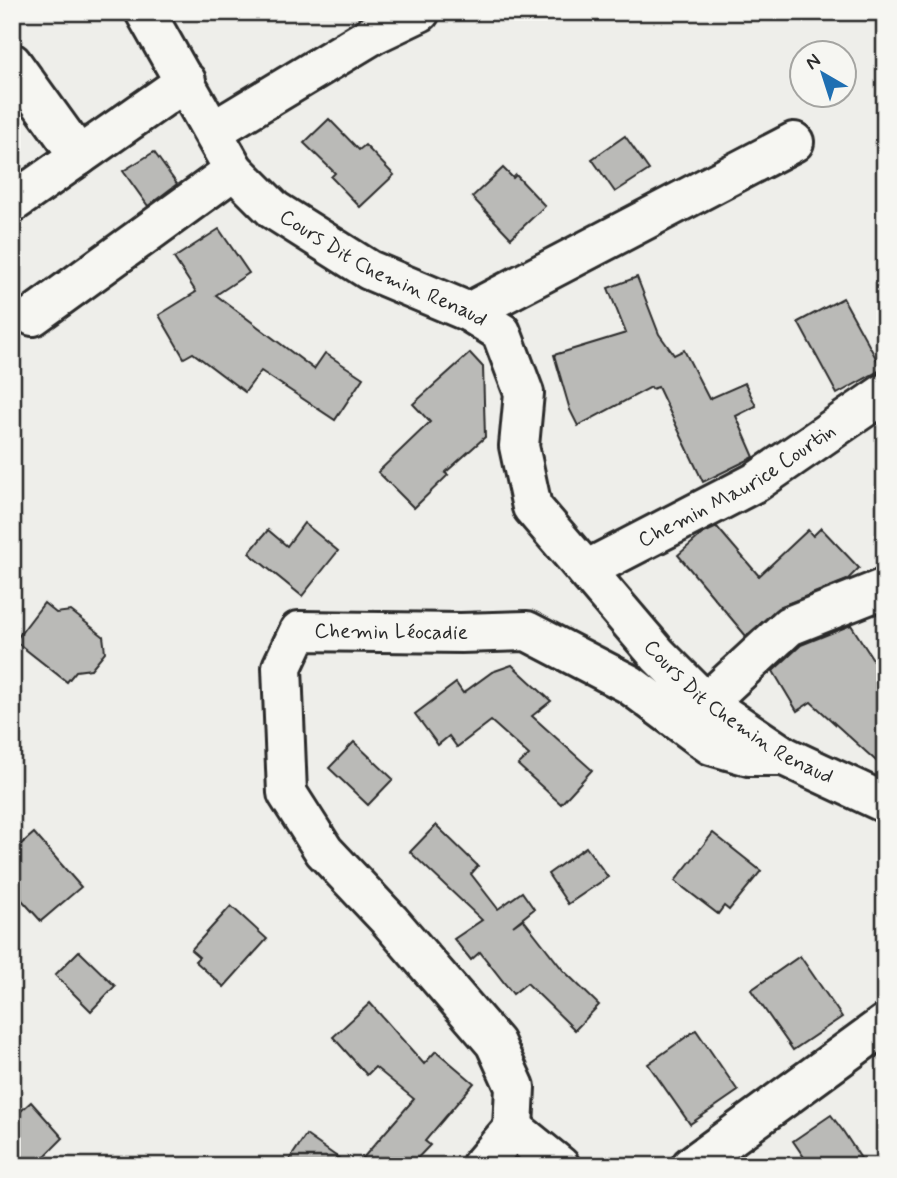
<svg xmlns="http://www.w3.org/2000/svg" width="897" height="1178" font-family="Mynerve,sans-serif">
	<style>
		.building { fill: #babab7; stroke: #2b2b2b; stroke-width: 2 }
		.lines { fill: none; stroke-linecap: round; stroke-linejoin: round }
		.minor-casing { stroke: #2b2b2b; stroke-width: 44 }
		.minor { stroke: #f6f6f2; stroke-width: 38 }
		.labels { text-anchor: middle; dominant-baseline: central; stroke-width: 6; stroke-linejoin: round; paint-order: stroke }
		.street-label { font-size: 21px; fill: #2b2b2b; stroke: #f6f6f2 }
	</style>
	<rect width="100%" height="100%" fill="#eeeeea"/>
	<filter id="ink" filterUnits="userSpaceOnUse"><feTurbulence type="fractalNoise" baseFrequency=".0143" numOctaves="2"/><feDisplacementMap in="SourceGraphic" scale="14" xChannelSelector="R" yChannelSelector="G"/><feConvolveMatrix kernelMatrix="1 2 1 2 8 2 1 2 1" color-interpolation-filters="sRGB"/></filter>
	<g filter="url(#ink)">
		<!-- building -->
		<g class="building">
			<polygon points="329,119 359,150 365,145 394,175 360,207 331,177 335,173 304,143"/>
			<polygon points="625,136 649,170 615,192 592,159"/>
			<polygon points="154,152 177,184 148,206 123,171"/>
			<polygon points="503,168 513,178 516,175 545,206 511,238 472,197"/>
			<polygon points="219,229 249,273 216,295 314,369 325,353 363,378 335,420 261,371 245,392 193,353 184,358 159,315 196,292 174,258"/>
			<polygon points="637,277 659,334 674,355 684,350 709,399 745,383 756,406 736,416 754,457 703,482 658,387 652,389 651,387 578,426 570,410 554,355 626,333 608,288"/>
			<polygon points="843,298 882,369 837,394 798,322"/>
			<polygon points="470,353 483,367 485,437 445,473 448,475 414,508 378,472 430,422 413,404"/>
			<polygon points="304,523 338,551 302,596 249,553 268,530 287,546"/>
			<polygon points="717,527 759,576 808,530 813,536 821,528 859,568 847,580 781,606 746,636 678,555 702,534"/>
			<polygon points="44,603 56,613 71,611 103,636 105,652 91,669 76,671 67,682 15,641"/>
			<polygon points="851,625 885,678 885,769 811,702 797,711 773,671 801,645"/>
			<polygon points="512,665 551,701 532,716 592,770 561,804 518,765 529,755 491,721 457,747 449,736 438,745 415,714 456,683 463,693 492,672"/>
			<polygon points="354,742 393,779 368,805 329,768"/>
			<polygon points="436,825 478,866 471,874 498,909 522,892 534,909 513,926 523,919 563,970 599,1005 575,1030 527,983 513,994 480,952 471,960 454,939 482,920 410,852"/>
			<polygon points="34,833 81,887 41,921 12,889 12,852"/>
			<polygon points="713,833 761,871 729,910 724,906 718,914 675,881"/>
			<polygon points="586,847 608,877 568,904 548,874"/>
			<polygon points="231,906 267,939 224,987 195,961 199,957 191,950"/>
			<polygon points="79,951 115,986 91,1011 55,975"/>
			<polygon points="800,956 842,1017 793,1050 751,990"/>
			<polygon points="370,1003 424,1064 436,1051 474,1083 425,1141 430,1145 410,1166 356,1166 414,1099 375,1067 367,1075 333,1037"/>
			<polygon points="696,1030 738,1091 690,1124 648,1064"/>
			<polygon points="31,1102 63,1138 35,1166 12,1166 12,1119"/>
			<polygon points="831,1115 843,1131 866,1166 810,1166 793,1141"/>
			<polygon points="306,1135 350,1166 285,1166"/>
		</g>
		<g class="lines">
			<!-- minor casing -->
			<g class="minor-casing">
				<g id="minor">
					<path id="s1" d="M145,12l89,158 40,40 95,60 100,42 32,20 23,61 -5,53 13,61 126,148 48,48 78,53 101,47"/>
					<polyline points="12,63 79,156"/>
					<polyline points="213,131 374,34 420,12"/>
					<polyline points="12,203 186,81"/>
					<polyline points="469,312 794,142"/>
					<polyline points="33,316 234,170"/>
					<path id="s2" d="M586,570l170,-88 129,-89"/>
					<polyline points="706,703 789,626 885,588"/>
					<polyline points="513,1128 560,1166"/>
					<path id="s3" d="M481,1166l32,-38 2,-41 -20,-44 -105,-122 -66,-70 -37,-58 -5,-126 17,-36 162,2 66,-2 102,53 82,61 38,11h35"/>
					<polyline points="691,1166 885,1024"/>
				</g>
			</g>
			<!-- minor -->
			<use href="#minor" class="minor"/>
		</g>
	</g>
	<g class="labels">
		<!-- street labels -->
		<g class="street-label">
			<text stroke="none"><textPath href="#s1" startOffset="362">Cours Dit Chemin Renaud</textPath></text>
			<text stroke="none"><textPath href="#s2" startOffset="173">Chemin Maurice Courtin</textPath></text>
			<text stroke="none"><textPath href="#s3" startOffset="723">Chemin Léocadie</textPath></text>
			<text stroke="none"><textPath href="#s1" startOffset="971">Cours Dit Chemin Renaud</textPath></text>
		</g>
	</g>
	<!-- margin -->
	<rect width="897" height="1178" fill="none" stroke="#f6f6f2" stroke-width="42"/>
	<rect x="21" y="21" width="855" height="1136" fill="none" stroke="#2b2b2b" stroke-width="2.5" filter="url(#ink)"/>
	<!-- north arrow -->
	<g transform="translate(823 74) rotate(321)"><circle r="33" fill="#f6f6f2" stroke="#a5a5a2" stroke-width="2"/>
	<path d="M0-5L12 26L0 18L-12 26Z" fill="#1f6fb2"/>
	<text y="-10" font-size="19" font-weight="bold" text-anchor="middle" fill="#2b2b2b">N</text>
	</g>
</svg>
